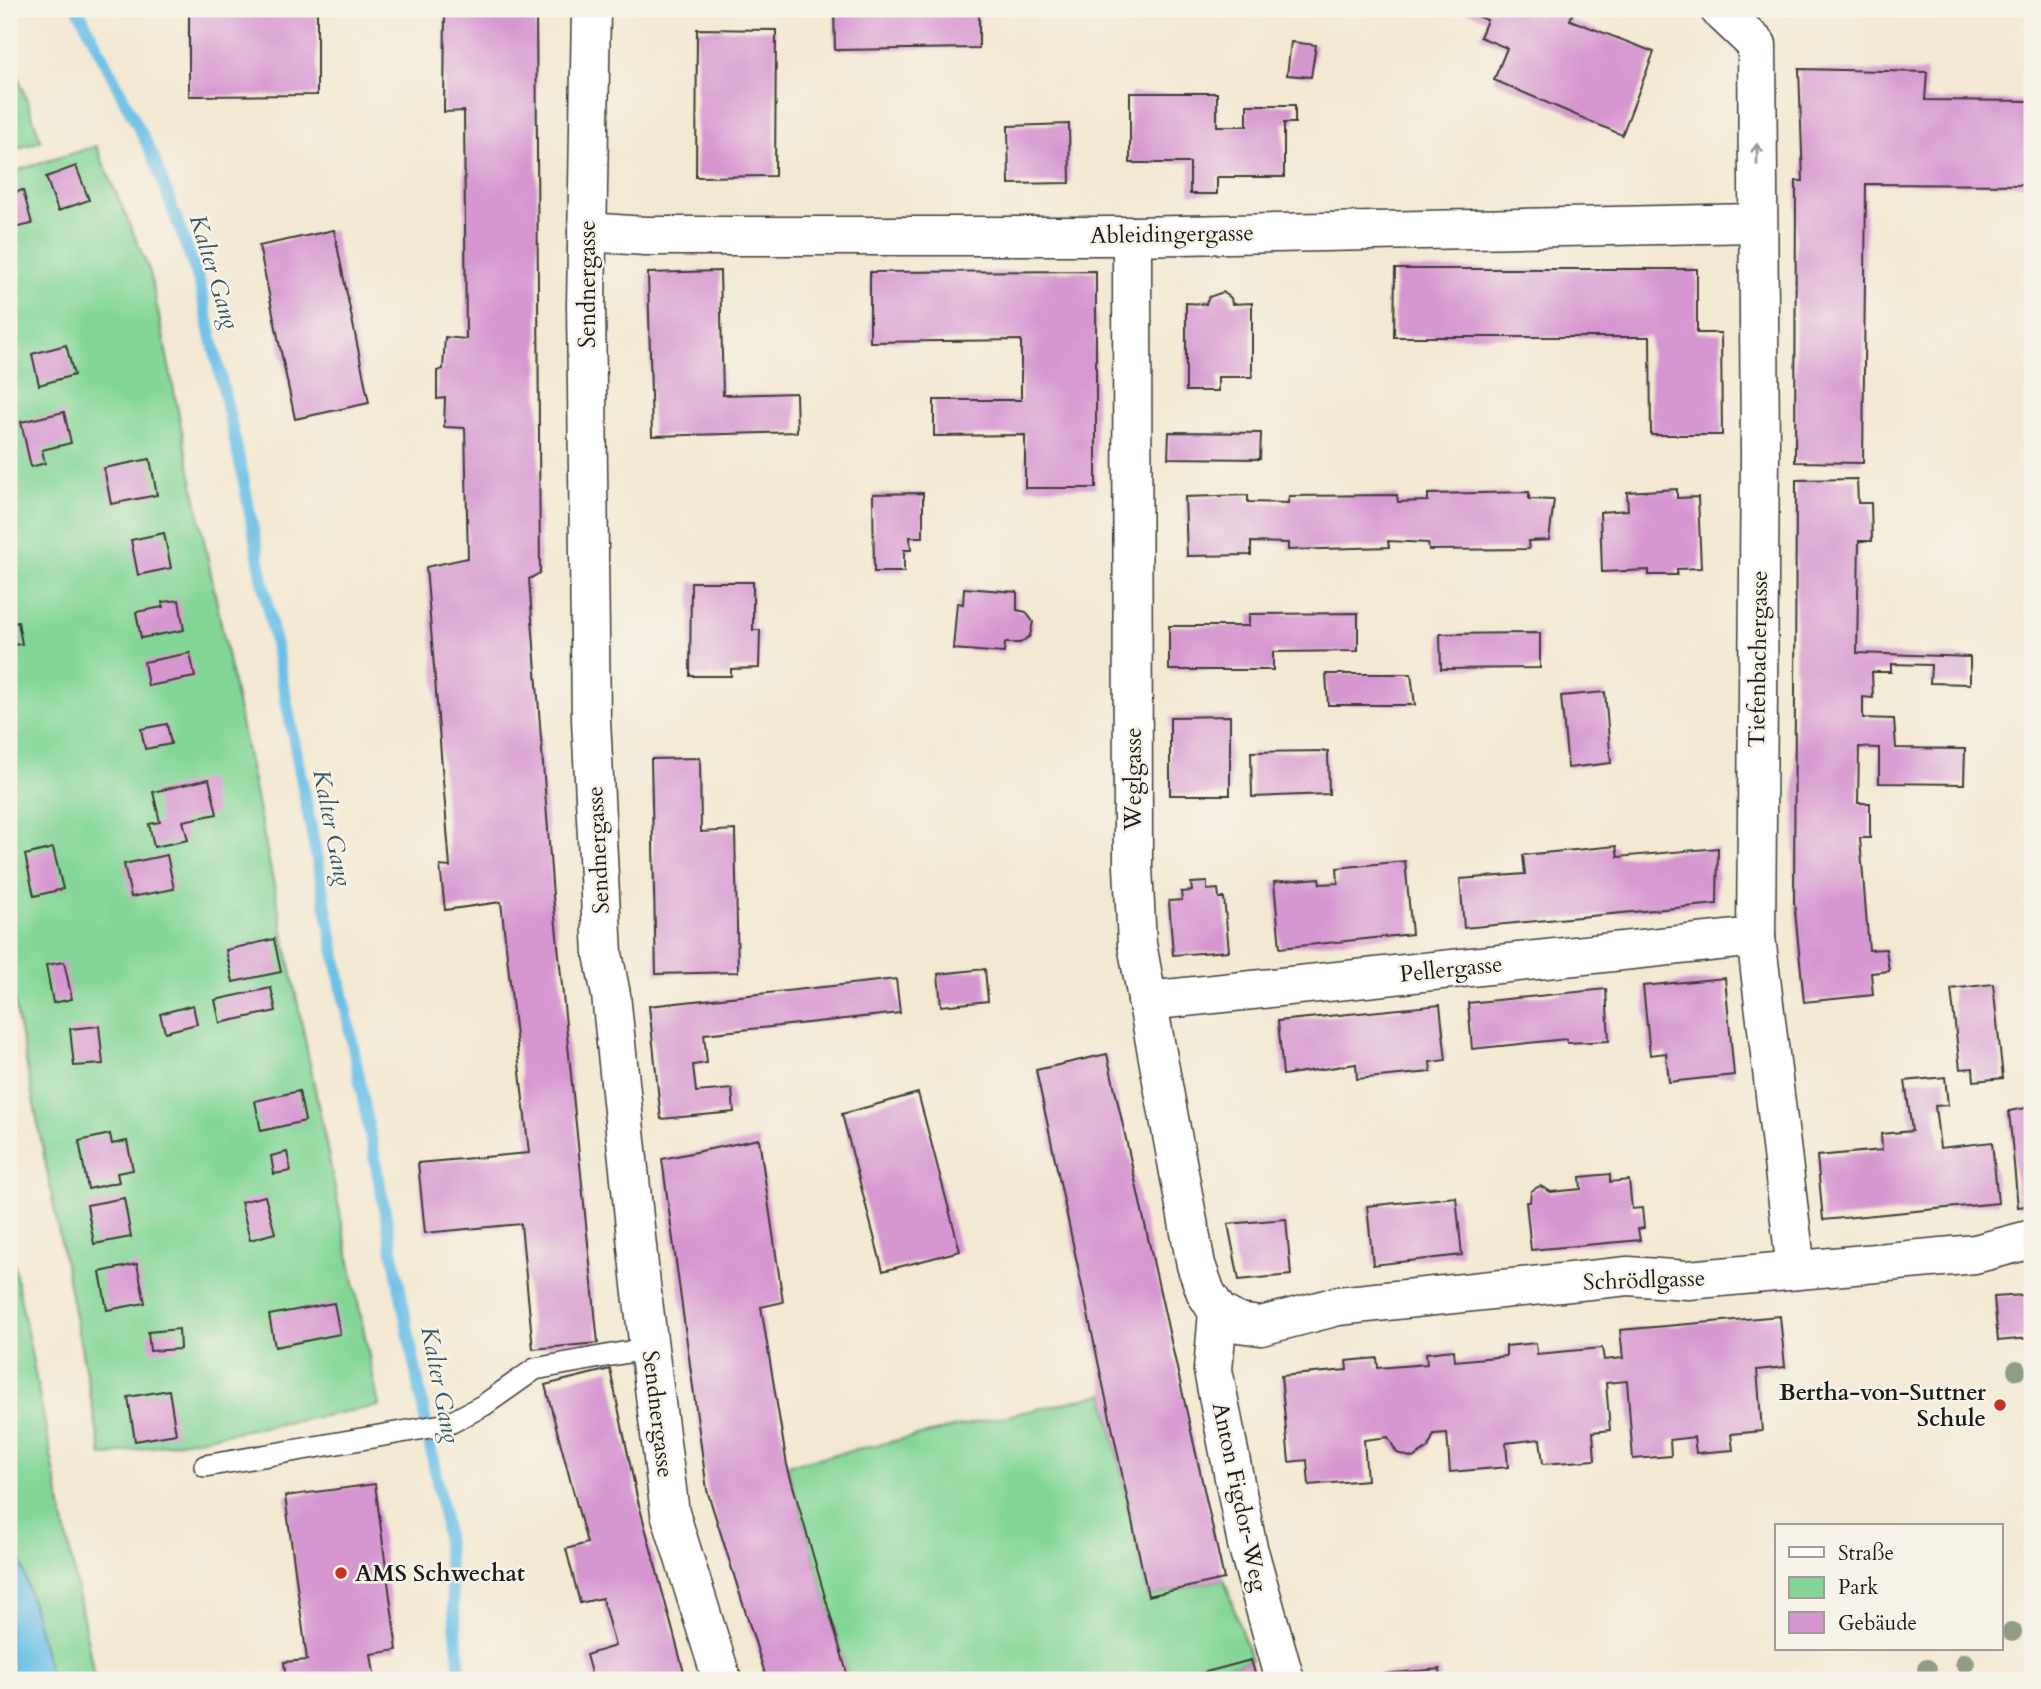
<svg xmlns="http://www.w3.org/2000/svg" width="2041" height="1689" font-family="Cardo,serif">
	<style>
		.green { fill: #84d697; stroke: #50795a; stroke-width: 2 }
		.water { fill: #6ac0e7; stroke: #436e82; stroke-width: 2 }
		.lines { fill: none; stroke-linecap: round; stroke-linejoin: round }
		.stream { stroke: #6ac0e7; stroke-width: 12 }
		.building { fill: #d696d0 }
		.lane-casing { stroke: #3c3b37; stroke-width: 24 }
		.street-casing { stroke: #3c3b37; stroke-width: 41 }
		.secondary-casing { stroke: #3c3b37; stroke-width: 41 }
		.lane { stroke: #fff; stroke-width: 21 }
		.street { stroke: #fff; stroke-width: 38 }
		.secondary { stroke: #fff; stroke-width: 38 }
		.tree { fill: #919c86 }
		.oneway { stroke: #999 }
		.poi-dot { fill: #c8321e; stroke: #f7f3e8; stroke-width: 2.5 }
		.labels { text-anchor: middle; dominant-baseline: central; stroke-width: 5; stroke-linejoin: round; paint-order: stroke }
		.street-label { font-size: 23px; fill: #1c1c1c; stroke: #f7f3e8 }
		.poi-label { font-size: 23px; font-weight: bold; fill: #1c1c1c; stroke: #f7f3e8; text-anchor: end }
		.water-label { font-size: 24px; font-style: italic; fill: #375563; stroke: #f7f3e8 }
	</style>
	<rect width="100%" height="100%" fill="#f7f3e8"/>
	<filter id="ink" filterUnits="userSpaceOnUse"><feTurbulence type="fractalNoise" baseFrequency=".0143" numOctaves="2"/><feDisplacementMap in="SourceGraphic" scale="14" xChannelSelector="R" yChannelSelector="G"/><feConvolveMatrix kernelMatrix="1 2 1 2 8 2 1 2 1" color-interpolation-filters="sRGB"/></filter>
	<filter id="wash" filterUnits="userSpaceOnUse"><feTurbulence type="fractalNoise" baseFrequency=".00686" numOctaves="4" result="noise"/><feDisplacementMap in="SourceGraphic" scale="28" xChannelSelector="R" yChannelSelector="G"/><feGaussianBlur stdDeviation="1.57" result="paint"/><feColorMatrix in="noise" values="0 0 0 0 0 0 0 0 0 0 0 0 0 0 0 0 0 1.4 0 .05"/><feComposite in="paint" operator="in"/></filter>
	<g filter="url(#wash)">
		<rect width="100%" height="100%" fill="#f3e8d2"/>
		<!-- green -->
		<g class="green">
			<polygon points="9,50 41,141 9,151"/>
			<polygon points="96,146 150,272 379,1406 102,1456 9,974 9,173"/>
			<polygon points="9,1240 95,1680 51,1680 9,1514"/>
			<polygon points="1104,1394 1148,1596 1224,1579 1251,1660 1178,1680 849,1680 787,1465"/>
		</g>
		<!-- water -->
		<polygon class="water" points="9,1514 46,1658 51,1680 9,1680"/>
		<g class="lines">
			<!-- stream -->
			<polyline class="stream" points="78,9 153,156 199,281 242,472 444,1517 461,1680"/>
		</g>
		<g id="blocks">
			<!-- building -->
			<g class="building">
				<polygon points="189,9 317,9 317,95 189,96"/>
				<polygon points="445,9 536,9 540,573 529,579 553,896 598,1343 533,1349 521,1224 425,1233 418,1163 529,1153 501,902 445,910 440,866 450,867 426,567 468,558 465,428 444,427 445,398 437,399 437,371 443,369 445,337 466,339 464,111 444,112"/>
				<polygon points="834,9 979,9 979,48 835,50"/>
				<polygon points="1461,9 1574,9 1570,20 1654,52 1622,135 1494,80 1507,48 1480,37 1487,20"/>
				<polygon points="697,29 776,30 775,176 696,177"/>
				<polygon points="1291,42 1316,45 1311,77 1287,75"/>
				<polygon points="1799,69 1927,72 1925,100 2032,101 2032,185 1866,184 1863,463 1795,462 1796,181 1803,181"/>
				<polygon points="1130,93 1217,93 1217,126 1247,126 1247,105 1295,105 1295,123 1284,123 1284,177 1217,177 1217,194 1190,194 1190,163 1130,163"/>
				<polygon points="1069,124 1070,183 1009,184 1008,126"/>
				<polygon points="76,166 89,200 58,211 46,177"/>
				<polygon points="23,190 32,224 9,229 9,194"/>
				<polygon points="334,230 369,403 295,419 259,246"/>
				<polygon points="1395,269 1697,269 1697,333 1721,333 1722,435 1651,435 1650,337 1394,337"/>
				<polygon points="720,271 723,395 796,393 797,432 652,436 648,273"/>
				<polygon points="1096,271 1096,488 1025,488 1025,435 934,436 934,400 1021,400 1021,340 870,342 870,272"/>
				<polygon points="1223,292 1231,298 1232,304 1252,303 1252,377 1218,377 1218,391 1186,391 1186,303 1206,304 1209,297"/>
				<polygon points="66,345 74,375 39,385 32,354"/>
				<polygon points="64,412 71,443 42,450 45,463 31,467 21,422"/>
				<polygon points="1169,432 1261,433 1260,459 1168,458"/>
				<polygon points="150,459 157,495 111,504 104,468"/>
				<polygon points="1857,479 1858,503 1871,503 1872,541 1859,541 1857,653 1970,657 1970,684 1930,683 1931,665 1891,664 1891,672 1872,672 1873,698 1863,697 1863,718 1894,719 1896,748 1965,749 1964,784 1879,783 1879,748 1859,747 1858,803 1870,803 1870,838 1860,838 1869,950 1886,949 1889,971 1871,973 1873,995 1804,1002 1794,901 1796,480"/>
				<polygon points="1677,489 1677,498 1698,497 1701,568 1677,569 1677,575 1649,575 1649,570 1602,572 1600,512 1628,510 1627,492"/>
				<polygon points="1529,492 1529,499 1554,500 1549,540 1528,541 1529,549 1429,550 1428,543 1388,541 1389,547 1288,550 1288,543 1251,542 1251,555 1187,556 1185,497 1248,495 1248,502 1288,503 1289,496 1397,495 1398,502 1428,501 1428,494"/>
				<polygon points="923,493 923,537 910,537 911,550 904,550 904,572 874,572 873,494"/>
				<polygon points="164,533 171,568 138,575 131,540"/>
				<polygon points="691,582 753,582 753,630 760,630 759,668 731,669 731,676 690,676"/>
				<polygon points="964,588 1017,592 1017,610 1026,612 1033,622 1030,636 1020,643 1005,643 1004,653 953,649 957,603 963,604"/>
				<polygon points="179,600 184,630 141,638 136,612 163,607 162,602"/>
				<polygon points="1358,613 1358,651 1273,652 1273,670 1169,670 1169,626 1249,626 1249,614"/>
				<polygon points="18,622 22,644 9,645 9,623"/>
				<polygon points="1540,633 1540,668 1441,669 1440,634"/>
				<polygon points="190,653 195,677 148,686 144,662"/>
				<polygon points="1326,674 1411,674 1415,705 1328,705"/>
				<polygon points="1605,692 1611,763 1568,768 1561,696"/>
				<polygon points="1230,716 1230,795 1170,795 1170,717"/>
				<polygon points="167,724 171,744 145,749 141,729"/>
				<polygon points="1328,751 1329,794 1252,797 1251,752"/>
				<polygon points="700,758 701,832 735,830 738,972 656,974 651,759"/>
				<polygon points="209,779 217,814 183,821 188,840 154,847 149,824 160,822 153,792"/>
				<polygon points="1616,846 1618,857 1718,848 1717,904 1464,928 1460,879 1525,874 1523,855"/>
				<polygon points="53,848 63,889 34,896 25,855"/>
				<polygon points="167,855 174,889 131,897 124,864"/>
				<polygon points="1405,861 1412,934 1280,948 1274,882 1319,878 1320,884 1338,883 1337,868"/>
				<polygon points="1207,882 1207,890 1218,889 1219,898 1224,898 1229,951 1173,955 1169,901 1182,900 1181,892 1192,891 1191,883"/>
				<polygon points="274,939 281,972 233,982 226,950"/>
				<polygon points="64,962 72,999 53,1003 46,965"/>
				<polygon points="985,969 988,1001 941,1006 938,974"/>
				<polygon points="1725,978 1734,1075 1669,1082 1666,1053 1650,1055 1643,986"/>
				<polygon points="896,979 900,1013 704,1034 707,1063 693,1065 696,1092 732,1089 734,1112 661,1119 649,1006"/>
				<polygon points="1993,984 2003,1078 1974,1081 1973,1068 1960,1069 1951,989"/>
				<polygon points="271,988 276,1011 220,1023 215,1000"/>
				<polygon points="1606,989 1609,1041 1567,1043 1566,1039 1472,1049 1468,1003"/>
				<polygon points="193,1005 197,1024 165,1032 160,1014"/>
				<polygon points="1440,1005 1446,1060 1430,1062 1431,1072 1357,1079 1356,1064 1283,1075 1278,1021"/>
				<polygon points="99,1026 103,1064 74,1066 70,1029"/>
				<polygon points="1107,1054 1224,1579 1148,1596 1036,1070"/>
				<polygon points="1945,1077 1948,1105 1935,1106 1940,1148 1992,1142 1998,1203 1823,1220 1817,1156 1882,1150 1881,1134 1912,1131 1905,1081"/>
				<polygon points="299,1091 305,1121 261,1131 255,1101"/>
				<polygon points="918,1093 960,1251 883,1271 842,1114"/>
				<polygon points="2032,1107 2032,1205 2018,1207 2009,1111"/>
				<polygon points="110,1134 112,1144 127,1141 133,1170 117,1173 119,1182 88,1189 79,1141"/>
				<polygon points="759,1139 783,1302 761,1307 787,1465 849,1680 767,1680 707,1490 662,1159"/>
				<polygon points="287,1152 291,1171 274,1174 271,1156"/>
				<polygon points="1610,1174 1610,1182 1629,1180 1632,1209 1642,1208 1644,1228 1638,1229 1640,1240 1531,1250 1526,1202 1530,1202 1531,1191 1540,1186 1551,1192 1581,1189 1580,1177"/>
				<polygon points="265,1196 275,1233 250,1240 241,1202"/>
				<polygon points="1456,1197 1462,1255 1373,1265 1367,1206"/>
				<polygon points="124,1198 131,1237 94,1244 87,1205"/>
				<polygon points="1286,1219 1291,1275 1239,1280 1228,1224"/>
				<polygon points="137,1264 145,1303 107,1310 100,1272"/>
				<polygon points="2025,1295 2029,1338 1998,1341 1994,1297"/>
				<polygon points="334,1303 340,1334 275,1347 269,1315"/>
				<polygon points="1780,1316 1785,1367 1757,1370 1762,1431 1731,1434 1733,1450 1696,1453 1694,1437 1670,1440 1671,1456 1633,1459 1627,1381 1606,1383 1610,1430 1593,1432 1595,1460 1543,1464 1540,1439 1506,1443 1508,1467 1450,1472 1447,1433 1434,1434 1428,1448 1413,1458 1397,1453 1388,1437 1364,1440 1367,1480 1309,1485 1307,1460 1289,1462 1281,1376 1347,1370 1346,1361 1377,1358 1378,1368 1427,1364 1426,1353 1454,1350 1455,1361 1506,1356 1506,1346 1536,1343 1537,1354 1602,1348 1604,1360 1623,1358 1620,1330"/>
				<polygon points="179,1329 180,1349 150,1351 148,1332"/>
				<polygon points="610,1369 637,1497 686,1680 593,1680 586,1655 615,1646 602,1598 580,1603 566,1549 587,1543 545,1385"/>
				<polygon points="169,1390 176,1434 135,1441 128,1397"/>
				<polygon points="375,1484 397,1650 371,1654 375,1680 286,1680 284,1662 307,1660 285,1496"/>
				<polygon points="1251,1660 1257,1680 1180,1680 1180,1679"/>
				<polygon points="1440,1669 1441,1680 1383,1680 1383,1674"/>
			</g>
		</g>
	</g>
	<g filter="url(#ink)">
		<use href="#blocks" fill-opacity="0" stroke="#3c3b37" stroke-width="2"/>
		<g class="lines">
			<!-- lane casing -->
			<g class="lane-casing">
				<polyline id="lane" points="205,1466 448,1424 484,1405 535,1369 650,1348"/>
			</g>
			<!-- street casing -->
			<g class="street-casing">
				<g id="street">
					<polyline points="1719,9 1757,45 1760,453 1756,937 1796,1270"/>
					<polyline points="587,232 645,236 1132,236 1757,223"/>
					<polyline points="1132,236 1133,867 1137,944 1196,1265 1206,1293 1218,1312 1238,1323 1261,1326 1338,1306 1628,1276 1688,1280 1975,1254 2032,1239"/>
					<polyline points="1147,1001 1756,937"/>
					<polyline points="1218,1312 1213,1370 1247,1544 1285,1680"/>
				</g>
			</g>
			<!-- secondary casing -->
			<g class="secondary-casing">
				<polyline id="secondary" points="591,9 586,305 591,720 603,954 611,995 641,1285 670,1513 722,1680"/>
			</g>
			<!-- lane -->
			<use href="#lane" class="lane"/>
			<!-- street -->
			<use href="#street" class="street"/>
			<!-- secondary -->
			<use href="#secondary" class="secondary"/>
		</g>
		<!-- trees -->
		<g class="tree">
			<circle cx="2017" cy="1370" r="10"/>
			<circle cx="2012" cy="1632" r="10"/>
			<circle cx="1965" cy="1663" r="10"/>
			<circle cx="1927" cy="1669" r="10"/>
		</g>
		<!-- one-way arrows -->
		<defs><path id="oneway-shaft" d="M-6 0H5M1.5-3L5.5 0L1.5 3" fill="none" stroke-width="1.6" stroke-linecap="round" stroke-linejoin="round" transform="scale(1.75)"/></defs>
		<use class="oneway" href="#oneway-shaft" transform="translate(1757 154) rotate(-90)"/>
	</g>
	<!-- markers -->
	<g class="poi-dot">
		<circle cx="2000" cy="1405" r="7"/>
		<circle cx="341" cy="1573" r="7"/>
	</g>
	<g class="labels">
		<!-- street labels -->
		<g class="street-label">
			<text transform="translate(1172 234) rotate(-1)">Ableidingergasse</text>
			<text transform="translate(587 284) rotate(-90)">Sendnergasse</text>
			<text transform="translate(1758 659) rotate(-89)">Tiefenbachergasse</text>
			<text transform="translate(1133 779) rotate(-90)">Weglgasse</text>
			<text transform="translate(598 850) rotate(-93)">Sendnergasse</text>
			<text transform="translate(1451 969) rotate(-6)">Pellergasse</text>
			<text transform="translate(1644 1280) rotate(-2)">Schrödlgasse</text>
			<text transform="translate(658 1414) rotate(83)">Sendnergasse</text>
			<text transform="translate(1240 1497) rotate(78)">Anton Figdor-Weg</text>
		</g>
		<!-- poi labels -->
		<g class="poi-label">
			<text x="1986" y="1392">Bertha-von-Suttner<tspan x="1986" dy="26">Schule</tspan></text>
			<text x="355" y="1573" text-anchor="start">AMS Schwechat</text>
		</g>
		<!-- water labels -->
		<g class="water-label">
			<text transform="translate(214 272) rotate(73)">Kalter Gang</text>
			<text transform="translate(332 828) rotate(79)">Kalter Gang</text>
			<text transform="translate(440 1385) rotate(79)">Kalter Gang</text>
		</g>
	</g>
	<!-- margin -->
	<rect width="2041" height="1689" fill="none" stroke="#f7f3e8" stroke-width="35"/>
	<!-- legend -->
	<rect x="1775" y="1524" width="228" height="126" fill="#f7f3e8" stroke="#9f9d96" stroke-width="2"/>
	<rect x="1789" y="1547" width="35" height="10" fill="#ffffff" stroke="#9f9d96" stroke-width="2"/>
	<text x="1838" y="1560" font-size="21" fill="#1c1c1c">Straße</text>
	<rect x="1789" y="1577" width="35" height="21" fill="#84d697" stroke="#9f9d96" stroke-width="2"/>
	<text x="1838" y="1594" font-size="21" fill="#1c1c1c">Park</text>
	<rect x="1789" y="1612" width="35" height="21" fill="#d696d0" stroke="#9f9d96" stroke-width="2"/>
	<text x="1838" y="1630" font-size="21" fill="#1c1c1c">Gebäude</text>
</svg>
